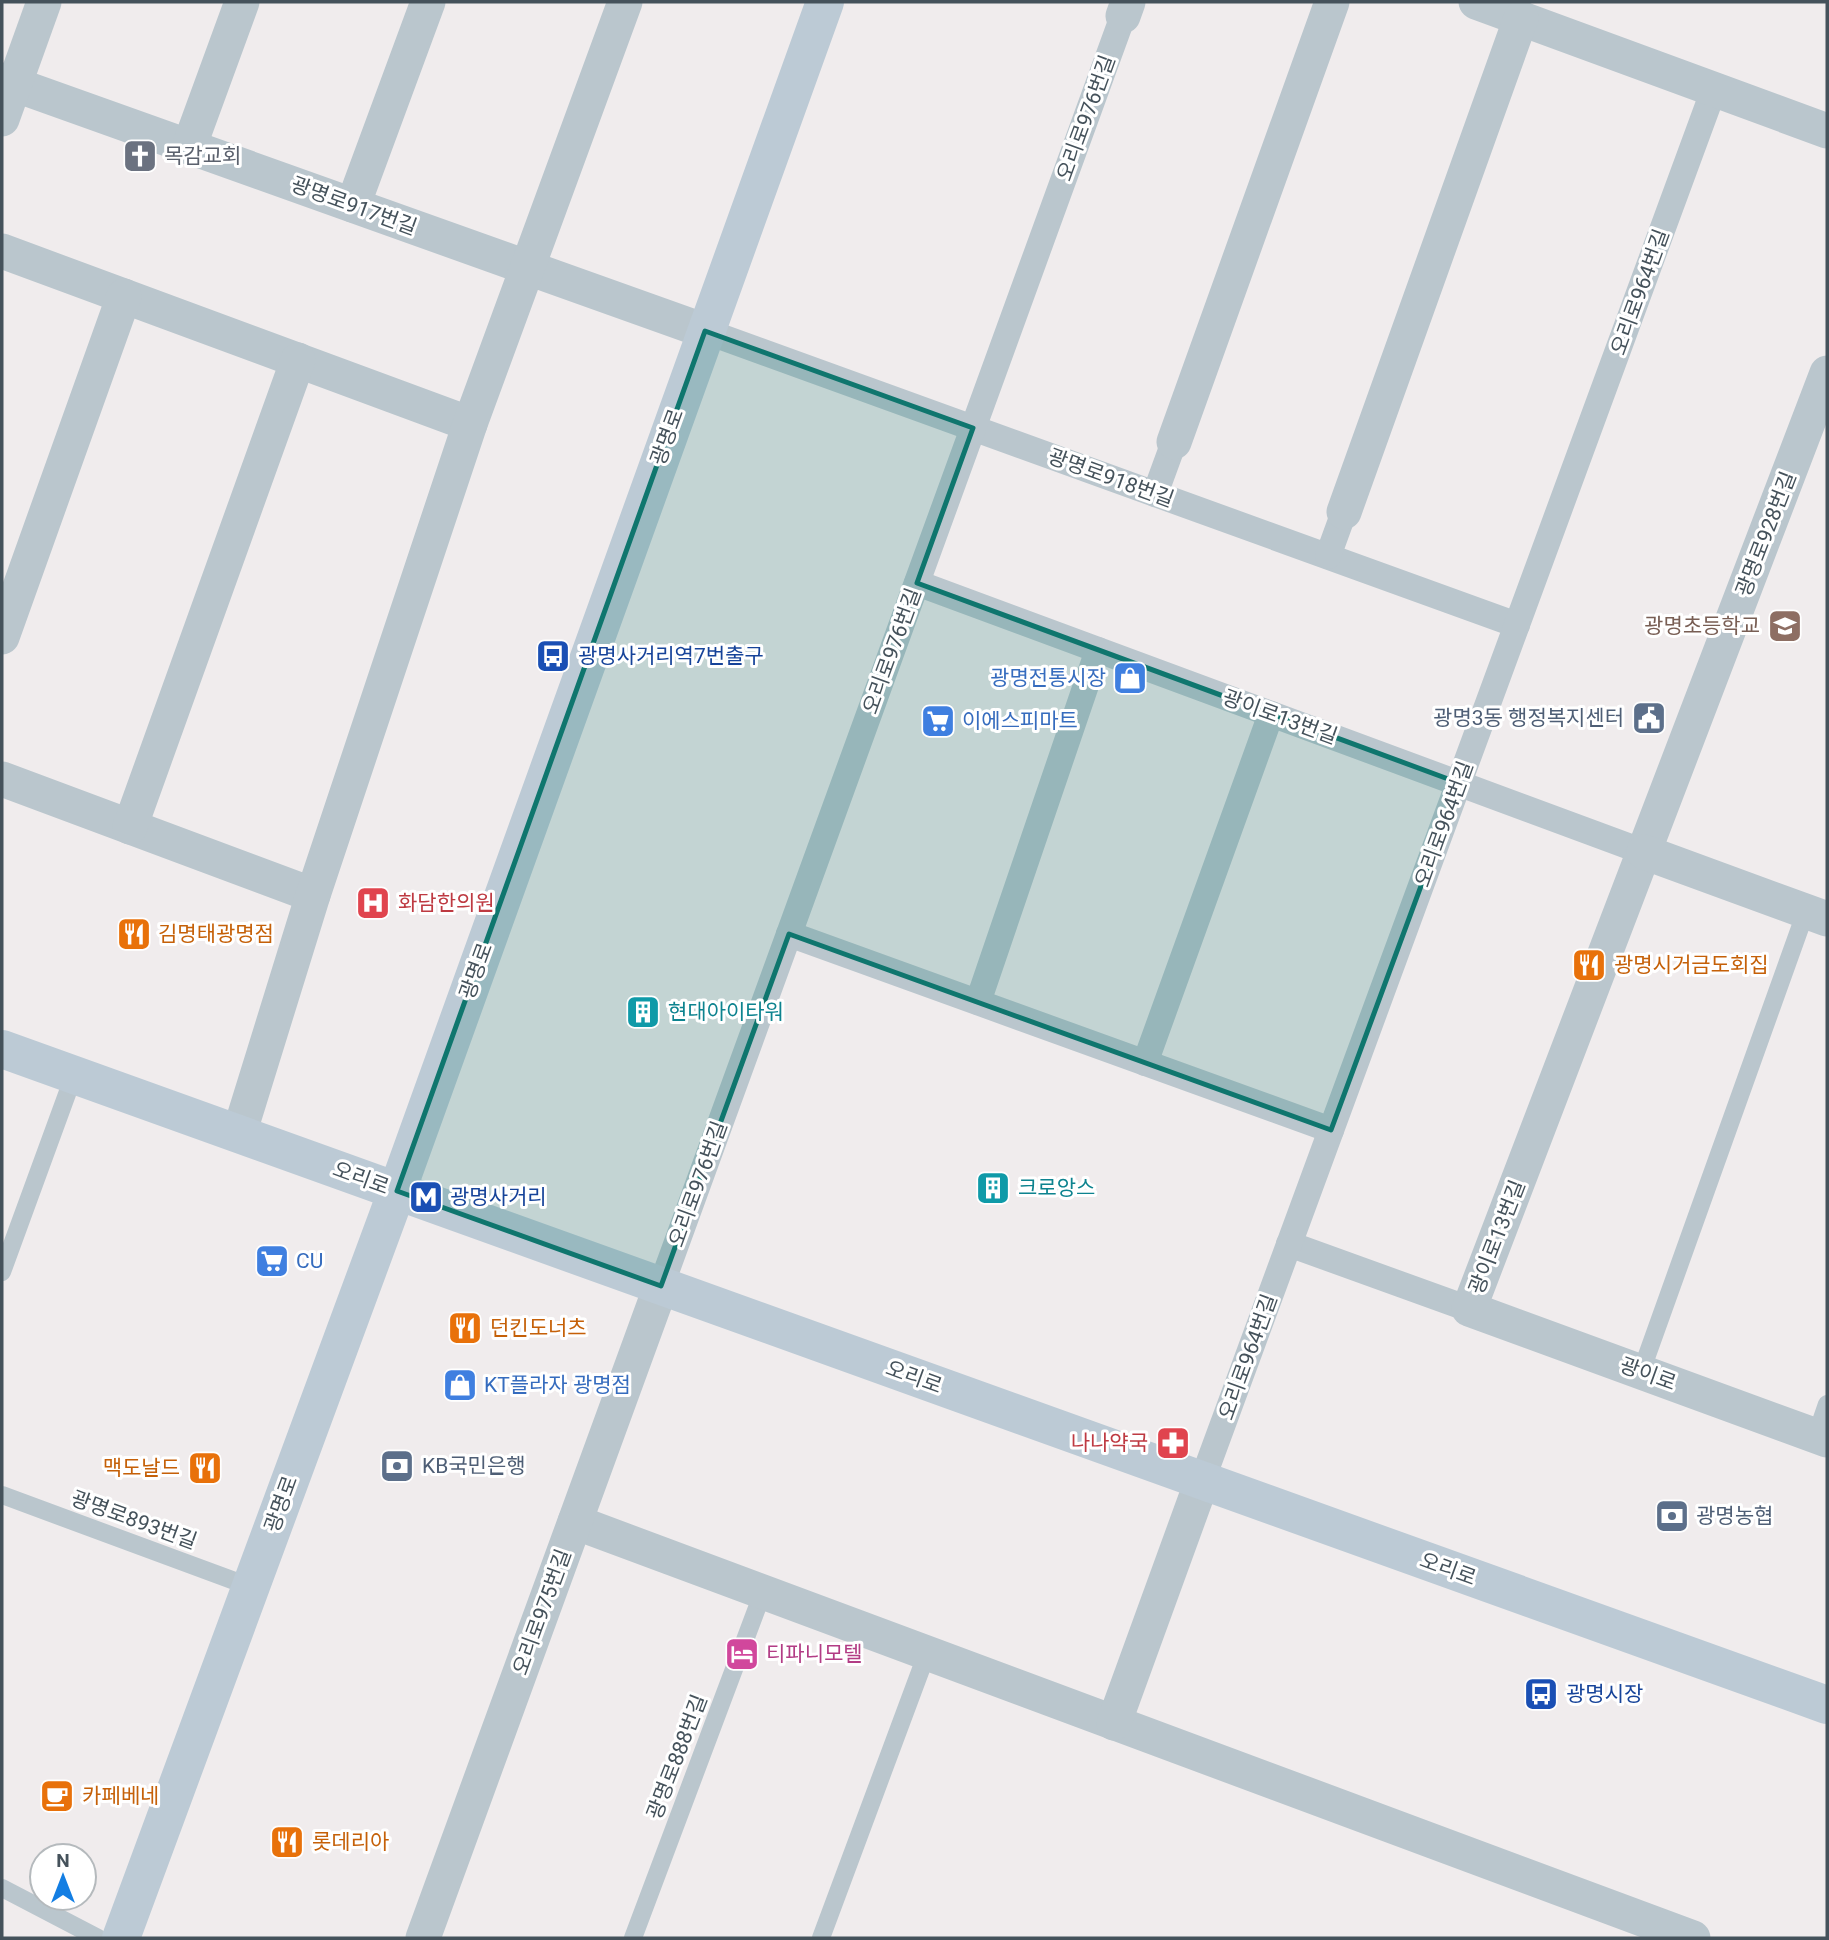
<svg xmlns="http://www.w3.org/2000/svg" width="1829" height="1940" font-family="Roboto,'Noto Sans KR',sans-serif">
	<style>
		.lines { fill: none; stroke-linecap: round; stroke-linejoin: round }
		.service { stroke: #bac6cd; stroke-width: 18 }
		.pedestrian { stroke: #bac6cd; stroke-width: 26 }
		.minor { stroke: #bac6cd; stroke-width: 35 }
		.secondary { stroke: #bccad5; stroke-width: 38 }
		.marked { fill: #0f766e; fill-opacity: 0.2; stroke: #0f766e; stroke-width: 5; stroke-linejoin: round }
		.labels { text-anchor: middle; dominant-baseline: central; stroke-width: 6; stroke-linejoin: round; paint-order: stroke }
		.street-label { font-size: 21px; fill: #45525b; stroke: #fff }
		.worship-label { font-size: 21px; fill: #5b616d; stroke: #fff; text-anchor: start }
		.education-label { font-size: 21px; fill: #785e54; stroke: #fff; text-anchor: end }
		.transit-label { font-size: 21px; fill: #164399; stroke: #fff; text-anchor: start }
		.shop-label { font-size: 21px; fill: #366cbe; stroke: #fff; text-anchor: start }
		.service-label { font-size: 21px; fill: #4e5e75; stroke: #fff; text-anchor: start }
		.health-label { font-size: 21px; fill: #be3a42; stroke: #fff; text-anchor: start }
		.food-label { font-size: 21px; fill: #c56008; stroke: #fff; text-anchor: start }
		.culture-label { font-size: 21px; fill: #0d838f; stroke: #fff; text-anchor: start }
		.hotel-label { font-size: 21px; fill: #b23c85; stroke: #fff; text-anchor: start }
	</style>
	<rect width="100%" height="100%" fill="#f0eced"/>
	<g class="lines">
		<!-- service -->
		<g class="service">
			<polyline points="2,1272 74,1075"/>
			<polyline points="1641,1372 1806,911"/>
			<polyline points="1816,1436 1827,1404"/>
			<polyline points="2,1495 251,1587"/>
			<polyline points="2,1888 98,1938"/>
			<polyline points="633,1938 763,1592"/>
			<polyline points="821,1938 927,1653"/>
		</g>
		<!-- pedestrian -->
		<g class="pedestrian">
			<polyline points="705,331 1517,625"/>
			<polyline points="1155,494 1174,442"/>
			<polyline points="1328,556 1344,512"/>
			<polyline points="917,583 1644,852"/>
			<polyline points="789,934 1331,1130"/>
			<polyline points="978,1002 1098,650"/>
			<polyline points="1145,1063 1271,714"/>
			<polyline points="1289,1244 1469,1309"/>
			<polyline points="661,1286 1123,16"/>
			<polyline points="1202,1481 1714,89"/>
		</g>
		<!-- minor -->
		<g class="minor">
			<polyline points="1476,2 1827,131"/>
			<polyline points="1123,16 1128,2"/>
			<polyline points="2,80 705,331"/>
			<polyline points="2,119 44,2"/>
			<polyline points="189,147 242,2"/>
			<polyline points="353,205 428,2"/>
			<polyline points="2,251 470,424"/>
			<polyline points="1827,373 1469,1309 1827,1440"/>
			<polyline points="1174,442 1332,2"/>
			<polyline points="1344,512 1521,18"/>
			<polyline points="2,637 124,296"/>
			<polyline points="2,779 313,895"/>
			<polyline points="130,827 298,360"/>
			<polyline points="1644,852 1827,919"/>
			<polyline points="239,1134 313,895 470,424 625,2"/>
			<polyline points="575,1522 1693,1938"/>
			<polyline points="1114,1723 1202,1481"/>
			<polyline points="423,1938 661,1286"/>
		</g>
		<!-- secondary -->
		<g class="secondary">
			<polyline points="2,1049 1827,1705"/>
			<polyline points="121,1938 397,1191 825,2"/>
		</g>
	</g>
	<!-- marked area -->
	<path class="marked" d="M705,331l268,97 -56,155 542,200 -128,347 -542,-196 -128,352 -264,-95z"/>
	<!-- icons -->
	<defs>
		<g id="church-square" transform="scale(1.75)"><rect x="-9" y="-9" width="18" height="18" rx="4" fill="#6b7280" stroke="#fff"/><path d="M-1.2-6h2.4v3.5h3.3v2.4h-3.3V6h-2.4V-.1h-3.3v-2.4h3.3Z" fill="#fff"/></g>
		<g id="school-square" transform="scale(1.75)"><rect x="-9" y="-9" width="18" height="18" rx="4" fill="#8d6e63" stroke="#fff"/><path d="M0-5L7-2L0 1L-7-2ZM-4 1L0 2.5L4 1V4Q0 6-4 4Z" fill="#fff"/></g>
		<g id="bus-square" transform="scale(1.75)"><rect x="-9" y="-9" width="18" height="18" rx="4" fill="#1a4fb4" stroke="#fff"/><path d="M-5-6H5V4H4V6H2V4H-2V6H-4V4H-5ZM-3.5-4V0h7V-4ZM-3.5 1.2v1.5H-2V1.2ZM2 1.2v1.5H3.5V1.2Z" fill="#fff"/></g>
		<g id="shop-square" transform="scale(1.75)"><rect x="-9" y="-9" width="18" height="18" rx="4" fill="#3f7fe0" stroke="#fff"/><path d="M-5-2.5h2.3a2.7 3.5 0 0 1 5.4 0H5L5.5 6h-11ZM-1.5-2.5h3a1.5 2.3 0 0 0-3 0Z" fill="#fff"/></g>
		<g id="civic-square" transform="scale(1.75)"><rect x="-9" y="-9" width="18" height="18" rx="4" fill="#5c6f8a" stroke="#fff"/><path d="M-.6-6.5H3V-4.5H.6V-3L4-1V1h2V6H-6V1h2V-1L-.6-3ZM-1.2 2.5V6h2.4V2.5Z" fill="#fff"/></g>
		<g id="supermarket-square" transform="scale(1.75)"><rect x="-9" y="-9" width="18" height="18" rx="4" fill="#3f7fe0" stroke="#fff"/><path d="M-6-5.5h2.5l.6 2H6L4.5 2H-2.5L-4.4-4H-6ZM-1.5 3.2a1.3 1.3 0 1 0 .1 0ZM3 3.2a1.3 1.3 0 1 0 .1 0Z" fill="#fff"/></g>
		<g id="hospital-square" transform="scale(1.75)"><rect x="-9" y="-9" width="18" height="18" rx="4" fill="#e0444e" stroke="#fff"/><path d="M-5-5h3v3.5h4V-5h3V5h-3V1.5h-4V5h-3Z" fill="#fff"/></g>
		<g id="restaurant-square" transform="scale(1.75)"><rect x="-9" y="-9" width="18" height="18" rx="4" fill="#e8710a" stroke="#fff"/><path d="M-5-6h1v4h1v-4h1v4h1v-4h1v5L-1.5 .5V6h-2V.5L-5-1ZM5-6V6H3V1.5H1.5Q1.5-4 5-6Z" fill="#fff"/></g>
		<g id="building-square" transform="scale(1.75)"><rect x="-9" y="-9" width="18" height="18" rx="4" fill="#0f9aa8" stroke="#fff"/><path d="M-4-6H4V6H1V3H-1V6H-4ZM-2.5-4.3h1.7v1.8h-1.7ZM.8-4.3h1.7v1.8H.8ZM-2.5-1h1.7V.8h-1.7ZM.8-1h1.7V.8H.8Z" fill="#fff"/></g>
		<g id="metro-square" transform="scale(1.75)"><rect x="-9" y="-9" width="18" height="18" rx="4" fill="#1a4fb4" stroke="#fff"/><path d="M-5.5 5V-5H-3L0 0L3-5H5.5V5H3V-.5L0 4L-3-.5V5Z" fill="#fff"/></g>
		<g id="pharmacy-square" transform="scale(1.75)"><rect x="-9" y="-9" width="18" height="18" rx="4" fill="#e0444e" stroke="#fff"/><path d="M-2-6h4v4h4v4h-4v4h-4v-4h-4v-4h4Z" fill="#fff"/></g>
		<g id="bank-square" transform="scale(1.75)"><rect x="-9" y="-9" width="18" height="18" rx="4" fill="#5c6f8a" stroke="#fff"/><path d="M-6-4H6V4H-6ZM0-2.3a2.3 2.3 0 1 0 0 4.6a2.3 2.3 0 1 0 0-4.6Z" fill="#fff"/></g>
		<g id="hotel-square" transform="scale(1.75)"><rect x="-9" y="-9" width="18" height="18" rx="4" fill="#d1479c" stroke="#fff"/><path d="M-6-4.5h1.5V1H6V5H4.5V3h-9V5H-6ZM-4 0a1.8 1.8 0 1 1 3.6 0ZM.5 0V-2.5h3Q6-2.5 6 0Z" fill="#fff"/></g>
		<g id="cafe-square" transform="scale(1.75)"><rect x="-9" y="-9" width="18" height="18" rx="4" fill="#e8710a" stroke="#fff"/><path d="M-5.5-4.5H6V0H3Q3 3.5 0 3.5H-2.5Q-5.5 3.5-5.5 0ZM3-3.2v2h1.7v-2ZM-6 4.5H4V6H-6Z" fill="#fff"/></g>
	</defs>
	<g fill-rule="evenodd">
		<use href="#church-square" x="140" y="156"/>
		<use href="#school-square" x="1785" y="626"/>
		<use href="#bus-square" x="553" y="656"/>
		<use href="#shop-square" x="1130" y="678"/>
		<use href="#civic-square" x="1649" y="718"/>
		<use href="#supermarket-square" x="938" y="721"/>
		<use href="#hospital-square" x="373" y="903"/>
		<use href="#restaurant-square" x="134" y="934"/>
		<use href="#restaurant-square" x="1589" y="965"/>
		<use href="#building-square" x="643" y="1012"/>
		<use href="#building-square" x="993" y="1188"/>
		<use href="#metro-square" x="426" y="1197"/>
		<use href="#supermarket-square" x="272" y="1261"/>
		<use href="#restaurant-square" x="465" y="1328"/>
		<use href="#shop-square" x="460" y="1385"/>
		<use href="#pharmacy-square" x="1173" y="1443"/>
		<use href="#bank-square" x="397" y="1466"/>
		<use href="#restaurant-square" x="205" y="1468"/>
		<use href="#bank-square" x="1672" y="1516"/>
		<use href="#hotel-square" x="742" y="1654"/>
		<use href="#bus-square" x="1541" y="1694"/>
		<use href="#cafe-square" x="57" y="1796"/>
		<use href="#restaurant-square" x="287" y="1842"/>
	</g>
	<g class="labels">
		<!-- street labels -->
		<g class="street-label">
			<text transform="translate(1086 118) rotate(-70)">오리로976번길</text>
			<text transform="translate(354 206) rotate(20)">광명로917번길</text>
			<text transform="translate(1640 292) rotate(-70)">오리로964번길</text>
			<text transform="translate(667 437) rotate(-70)">광명로</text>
			<text transform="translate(1111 478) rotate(20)">광명로918번길</text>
			<text transform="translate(1766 534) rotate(-69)">광명로928번길</text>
			<text transform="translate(892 651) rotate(-70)">오리로976번길</text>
			<text transform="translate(1280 717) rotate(20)">광이로13번길</text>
			<text transform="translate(1444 824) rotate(-70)">오리로964번길</text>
			<text transform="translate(476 971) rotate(-70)">광명로</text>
			<text transform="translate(361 1178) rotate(20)">오리로</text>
			<text transform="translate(698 1184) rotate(-70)">오리로976번길</text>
			<text transform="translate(1497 1237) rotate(-69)">광이로13번길</text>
			<text transform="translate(1248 1357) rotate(-70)">오리로964번길</text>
			<text transform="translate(1648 1374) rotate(20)">광이로</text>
			<text transform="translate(914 1377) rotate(20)">오리로</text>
			<text transform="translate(281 1504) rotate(-70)">광명로</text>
			<text transform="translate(134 1520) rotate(20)">광명로893번길</text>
			<text transform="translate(1448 1569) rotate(20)">오리로</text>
			<text transform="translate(542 1612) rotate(-70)">오리로975번길</text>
			<text transform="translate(677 1757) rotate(-69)">광명로888번길</text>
		</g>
		<!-- worship labels -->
		<g class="worship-label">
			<text x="164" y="156">목감교회</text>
		</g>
		<!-- education labels -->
		<g class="education-label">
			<text x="1760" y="626">광명초등학교</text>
		</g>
		<!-- transit labels -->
		<g class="transit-label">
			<text x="578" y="656">광명사거리역7번출구</text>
			<text x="450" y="1197">광명사거리</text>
			<text x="1566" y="1694">광명시장</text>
		</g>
		<!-- shop labels -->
		<g class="shop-label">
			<text x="1106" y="678" text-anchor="end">광명전통시장</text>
			<text x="962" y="721">이에스피마트</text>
			<text x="296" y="1261">CU</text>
			<text x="484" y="1385">KT플라자 광명점</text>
		</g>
		<!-- service labels -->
		<g class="service-label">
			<text x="1624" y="718" text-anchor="end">광명3동 행정복지센터</text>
			<text x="422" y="1466">KB국민은행</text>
			<text x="1696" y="1516">광명농협</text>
		</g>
		<!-- health labels -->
		<g class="health-label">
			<text x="398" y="903">화담한의원</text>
			<text x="1148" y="1443" text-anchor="end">나나약국</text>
		</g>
		<!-- food labels -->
		<g class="food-label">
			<text x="158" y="934">김명태광명점</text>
			<text x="1614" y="965">광명시거금도회집</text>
			<text x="490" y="1328">던킨도너츠</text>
			<text x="180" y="1468" text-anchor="end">맥도날드</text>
			<text x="82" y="1796">카페베네</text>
			<text x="312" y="1842">롯데리아</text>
		</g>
		<!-- culture labels -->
		<g class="culture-label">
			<text x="668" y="1012">현대아이타워</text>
			<text x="1018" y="1188">크로앙스</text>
		</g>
		<!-- hotel labels -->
		<g class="hotel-label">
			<text x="766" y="1654">티파니모텔</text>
		</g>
	</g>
	<!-- border -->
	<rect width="1829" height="1940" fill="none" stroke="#45525b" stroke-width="7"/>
	<!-- north arrow -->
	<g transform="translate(63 1877)"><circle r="33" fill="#ffffff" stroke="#b5babd" stroke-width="2"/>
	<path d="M0-5L12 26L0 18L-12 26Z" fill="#137ee3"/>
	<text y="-10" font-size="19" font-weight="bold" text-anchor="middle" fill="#45525b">N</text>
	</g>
</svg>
